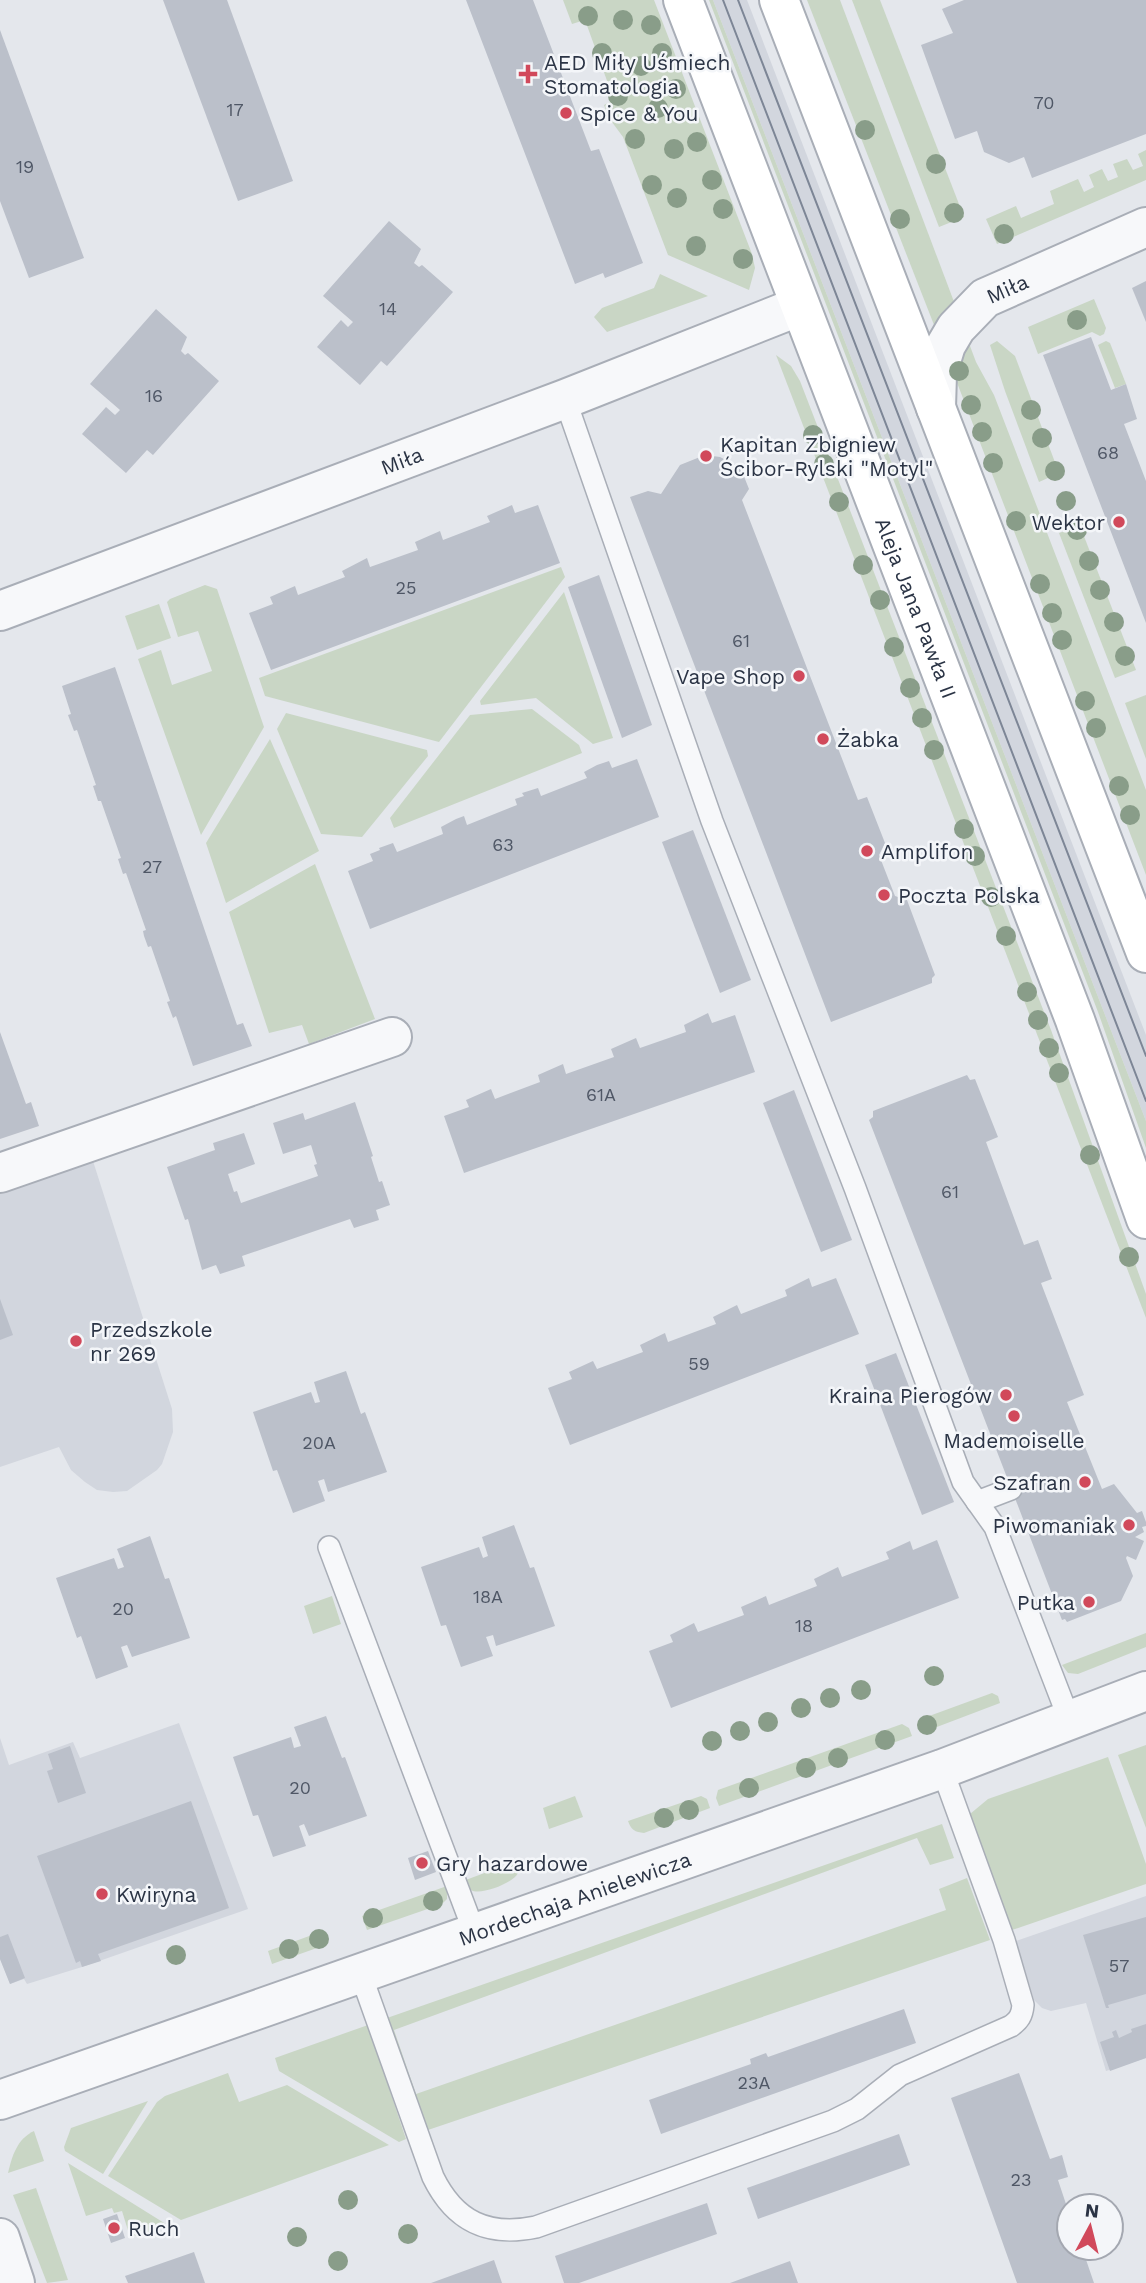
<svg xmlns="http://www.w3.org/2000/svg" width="1146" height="2283" font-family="'Work Sans',sans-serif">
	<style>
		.built { fill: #d2d6de }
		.green { fill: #c9d6c5 }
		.building { fill: #bbc0ca }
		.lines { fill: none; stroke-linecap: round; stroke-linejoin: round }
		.service-casing { stroke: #a9aeb7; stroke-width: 24 }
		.minor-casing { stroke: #a9aeb7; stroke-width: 42 }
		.tertiary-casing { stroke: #a9aeb7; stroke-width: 42 }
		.secondary-casing { stroke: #a9aeb7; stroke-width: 42 }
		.service { stroke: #f7f8fa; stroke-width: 21 }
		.minor { stroke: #f7f8fa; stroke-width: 38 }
		.tertiary { stroke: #f7f8fa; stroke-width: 38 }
		.secondary { stroke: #fff; stroke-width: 38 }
		.tram { stroke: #7d8696; stroke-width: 2 }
		.tree { fill: #899d89 }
		.poi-dot { fill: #d1495b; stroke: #f4f6f9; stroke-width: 2.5 }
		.labels { text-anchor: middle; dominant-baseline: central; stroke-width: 5; stroke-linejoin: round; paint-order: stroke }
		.number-label { font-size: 18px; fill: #4f5766 }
		.poi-label { font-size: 21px; fill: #2b3445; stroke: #f4f6f9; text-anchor: start }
		.street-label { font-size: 21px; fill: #2b3445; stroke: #f4f6f9 }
	</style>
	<rect width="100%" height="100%" fill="#e4e7ec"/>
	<!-- built -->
	<g class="built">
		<polygon points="713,0 747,0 1146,1035 1146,1121"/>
		<polygon points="93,1161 172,1409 173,1432 162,1464 157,1470 127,1491 113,1492 97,1490 85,1482 71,1470 59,1447 0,1467 0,1193"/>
		<polygon points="179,1723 248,1909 82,1967 27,1984 24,1979 10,1984 0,1959 0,1738 9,1765 73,1742 80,1758"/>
		<polygon points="1146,1896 1146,2058 1106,2071 1086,2003 1051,2011 1042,2008 1034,2000 1016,1941"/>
	</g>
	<!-- green -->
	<g class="green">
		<polygon points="563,0 654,0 752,254 755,268 749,290 668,255 623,137 609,118 604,105 614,100 585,20 572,24"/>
		<polygon points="709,0 713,0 1146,1121 1146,1148 1098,1012"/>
		<polygon points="807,0 840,0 956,307 936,330"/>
		<polygon points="852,0 880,0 964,217 939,227"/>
		<polygon points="1146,150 1146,180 997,244 986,219 1016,206 1021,218 1054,204 1050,191 1078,179 1084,192 1094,187 1089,175 1102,169 1108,181 1118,177 1113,164 1127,159 1133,170 1143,166 1138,154"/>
		<polygon points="660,274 708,296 607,332 594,317 602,308 654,288"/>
		<polygon points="1094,299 1106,328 1104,334 1100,336 1092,332 1038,354 1028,327"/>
		<polygon points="967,338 976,362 994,395 1146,790 1146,875 951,367"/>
		<polygon points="997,341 1015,356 1059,473 1039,482 1005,391 990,345"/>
		<polygon points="1106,341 1110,343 1126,384 1115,388 1098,345"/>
		<polygon points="776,355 791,366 800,381 1051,1030 1146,1294 1146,1318"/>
		<polygon points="1080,526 1136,670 1115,678 1059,533"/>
		<polygon points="561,567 565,577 439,742 265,696 259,678"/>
		<polygon points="205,585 217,589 264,727 201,835 138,659 161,650 172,685 212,671 198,631 178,637 167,602 170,599"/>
		<polygon points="564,592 613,738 593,744 536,698 481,705 480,701"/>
		<polygon points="159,604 171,638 137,650 125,616"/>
		<polygon points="1146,695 1146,759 1125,703"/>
		<polygon points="532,709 579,745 582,753 394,828 390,818 470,715"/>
		<polygon points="286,713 427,750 428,756 362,837 321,834 277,729"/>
		<polygon points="270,739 319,851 226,903 206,843"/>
		<polygon points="315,864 375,1019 309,1044 302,1025 269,1033 229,912"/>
		<polygon points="332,1596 341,1624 313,1634 304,1606"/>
		<polygon points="1146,1633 1146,1647 1078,1674 1068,1673 1062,1665"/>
		<polygon points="992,1693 998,1696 1000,1703 921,1733 918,1726 921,1719"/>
		<polygon points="902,1724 909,1728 912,1736 719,1806 716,1798 718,1790"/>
		<polygon points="1146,1745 1146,1828 1118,1755"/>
		<polygon points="1108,1757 1146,1864 1146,1884 1012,1930 970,1814 988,1799"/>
		<polygon points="575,1796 583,1817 549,1829 543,1808"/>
		<path d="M701,1796l6,3 3,9 -66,25c-9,-1 -13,-3 -16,-12z"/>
		<polygon points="942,1824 954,1858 930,1865 917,1838 394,2030 416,2094 946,1910 939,1889 967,1878 990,1940 425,2131 387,2018"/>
		<path d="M517,1861c1,5 3,7 1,12 -4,10 -38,23 -47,17 -4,-2 -5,-6 -8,-9z"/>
		<polygon points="447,1886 447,1899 442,1904 367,1930 362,1916"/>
		<polygon points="323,1931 328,1944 272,1964 268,1951"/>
		<polygon points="368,2025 406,2139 399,2142 279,2071 275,2058"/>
		<polygon points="228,2073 239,2102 287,2085 389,2145 181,2220 108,2176 157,2102 165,2096"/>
		<polygon points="148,2101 103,2174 65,2151 64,2147 71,2128"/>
		<path d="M34,2131l10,30 -36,12c4,-17 9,-34 26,-42z"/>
		<polygon points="68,2163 169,2226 130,2237 122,2211 114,2213 112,2208 86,2216"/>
		<polygon points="36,2188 68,2280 47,2283 13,2195"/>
	</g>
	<!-- building -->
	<g class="building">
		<polygon points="163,0 227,0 293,181 238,201"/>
		<polygon points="466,0 533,0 591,151 599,149 643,263 605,278 603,273 575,284"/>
		<polygon points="964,0 1146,0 1146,134 1032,178 1024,157 1009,163 984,152 977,131 955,139 921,45 953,33 942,9"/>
		<polygon points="0,30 84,258 29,278 0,201"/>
		<polygon points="389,221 421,249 414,263 419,267 422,265 453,292 387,366 381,361 360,385 317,347 341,320 348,327 353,322 323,296"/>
		<polygon points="1146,281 1146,322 1132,288"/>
		<polygon points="156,309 187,337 181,351 185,355 188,353 219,381 153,455 147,450 126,473 82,434 106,407 115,415 120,410 90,384"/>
		<polygon points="1091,337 1111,390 1126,384 1137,419 1124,424 1146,481 1146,623 1043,355"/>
		<polygon points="705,455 720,457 736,465 739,464 749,489 742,500 858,800 867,797 885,843 879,855 895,896 907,900 935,975 932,978 932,983 831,1022 630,497 648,491 661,494 680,465"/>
		<polygon points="512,505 515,513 538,505 560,563 271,670 249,613 273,604 270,597 295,586 298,595 345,577 342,571 367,558 370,567 418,550 415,542 440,531 443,540 490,522 487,516"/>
		<polygon points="599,575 652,725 622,738 568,587"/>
		<polygon points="115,667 237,1025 243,1023 252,1046 193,1066 176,1016 173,1018 167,1002 170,1001 151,946 148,947 144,936 143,931 146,930 126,873 123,874 118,859 121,858 101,801 98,801 93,786 96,785 77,730 74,731 68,715 71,714 62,686"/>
		<polygon points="637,759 659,817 370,929 348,871 373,861 370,854 380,850 379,848 393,843 397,852 443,834 441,827 456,819 464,816 467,825 517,805 515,799 524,796 522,793 538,788 541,796 587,778 584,772 597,765 609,761 612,768"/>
		<polygon points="693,830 751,980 720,993 662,842"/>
		<polygon points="708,1013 712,1023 735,1015 755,1072 464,1173 444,1116 469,1107 466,1100 491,1089 495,1099 540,1082 538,1075 563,1064 566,1074 614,1057 611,1049 636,1038 640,1048 686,1032 684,1025"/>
		<polygon points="0,1032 26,1104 31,1102 39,1126 0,1139"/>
		<polygon points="967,1075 970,1080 975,1079 998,1137 986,1142 1024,1245 1038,1240 1052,1279 1041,1283 1084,1395 1067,1402 1102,1489 1114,1484 1137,1513 1142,1511 1146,1522 1146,1526 1142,1527 1144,1532 1135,1537 1144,1541 1136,1560 1127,1556 1126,1558 1133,1576 1121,1601 1067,1622 1065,1619 1062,1620 869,1120 873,1117 873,1111"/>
		<polygon points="794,1090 852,1240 821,1252 763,1103"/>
		<polygon points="355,1102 373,1156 371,1157 379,1182 382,1181 390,1205 376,1210 379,1220 354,1228 350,1219 242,1256 245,1266 220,1274 216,1265 202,1270 188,1219 185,1220 167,1167 215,1150 213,1143 244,1133 255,1164 228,1174 234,1192 237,1191 241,1203 318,1176 314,1165 317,1164 311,1145 283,1154 273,1123 303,1113 305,1120"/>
		<polygon points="809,1278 812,1287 836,1278 859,1334 570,1445 548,1388 572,1379 569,1372 593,1361 597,1369 643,1352 640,1345 665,1333 668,1342 716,1324 713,1317 737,1305 741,1314 787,1296 785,1290"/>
		<polygon points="0,1299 13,1335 0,1340"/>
		<polygon points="896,1353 954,1502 922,1515 865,1365"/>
		<polygon points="346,1371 361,1414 365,1412 387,1472 328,1492 324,1479 318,1481 325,1501 293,1513 277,1470 273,1471 253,1412 311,1392 315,1403 320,1402 314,1382"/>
		<polygon points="514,1525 530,1568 534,1567 555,1626 496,1646 493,1635 486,1637 493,1656 461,1667 446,1625 441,1626 421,1567 479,1547 483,1558 488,1556 482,1537"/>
		<polygon points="150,1536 165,1579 169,1578 190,1638 132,1657 127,1645 121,1647 128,1667 96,1679 81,1636 77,1638 56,1578 114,1558 118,1569 124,1567 117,1549"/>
		<polygon points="937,1540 959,1598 671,1708 649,1651 673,1642 670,1635 694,1623 698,1632 744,1615 741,1607 766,1596 769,1605 817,1586 814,1579 838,1567 842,1577 889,1559 886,1552 910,1541 913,1550"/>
		<polygon points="326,1716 342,1758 345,1757 367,1816 309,1836 304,1824 299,1826 306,1846 273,1857 258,1815 253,1816 233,1757 291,1737 294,1748 301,1746 294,1727"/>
		<polygon points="70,1746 86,1793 58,1803 47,1771 53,1769 48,1754"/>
		<polygon points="191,1801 229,1908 98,1954 101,1961 82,1967 80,1961 76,1963 37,1856"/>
		<polygon points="428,1851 436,1872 415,1880 408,1858"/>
		<polygon points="1146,1917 1146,1994 1108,2005 1109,2008 1106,2008 1083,1935"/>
		<polygon points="8,1934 25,1978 10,1984 0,1959 0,1937"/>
		<polygon points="904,2009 916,2043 661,2134 649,2100 751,2064 750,2059 766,2053 768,2057"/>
		<polygon points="1146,2024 1146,2058 1110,2071 1100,2042 1114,2037 1112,2032 1116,2030 1119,2038 1132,2032 1131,2029"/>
		<polygon points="1019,2073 1050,2159 1062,2155 1068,2177 1058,2180 1069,2213 1069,2248 1082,2248 1094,2283 1017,2283 951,2098"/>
		<polygon points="899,2134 910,2165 758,2219 747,2188"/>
		<polygon points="707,2203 717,2234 579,2283 564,2283 555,2256"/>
		<polygon points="117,2214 125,2238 111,2243 103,2219"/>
		<polygon points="194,2252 205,2283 128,2283 125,2276"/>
		<polygon points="494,2260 502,2283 431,2283"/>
		<polygon points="790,2261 798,2283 730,2283"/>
	</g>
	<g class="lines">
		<!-- service casing -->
		<g class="service-casing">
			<g id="service">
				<polyline points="565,399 712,821 855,1188 963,1482 995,1527 1069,1719"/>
				<polyline points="977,1502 1011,1489"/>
				<polyline points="329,1547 475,1934"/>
				<path d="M361,1975l72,202c22,45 55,60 103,50l297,-106 24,-12 43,-34 111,-49c8,-6 11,-10 12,-21l-19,-65 -62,-171"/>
			</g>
		</g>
		<!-- minor casing -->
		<g class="minor-casing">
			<g id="minor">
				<path id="s1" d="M936,408l1,-34 9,-29 10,-17 29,-30 161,-71"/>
				<path id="s2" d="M0,611l565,-212 235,-93"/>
				<polyline points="0,1173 392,1037"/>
				<polyline points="0,2238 15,2283"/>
			</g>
		</g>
		<!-- tertiary casing -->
		<g class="tertiary-casing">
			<g id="tertiary">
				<path id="s3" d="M0,2100l942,-331 204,-78"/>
			</g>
		</g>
		<!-- secondary casing -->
		<g class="secondary-casing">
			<g id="secondary">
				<path id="s4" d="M683,0l392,1020 71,199"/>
				<polyline points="779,0 1146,953"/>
			</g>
		</g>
		<!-- service -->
		<use href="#service" class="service"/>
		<!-- minor -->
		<use href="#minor" class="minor"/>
		<!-- tertiary -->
		<use href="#tertiary" class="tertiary"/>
		<!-- secondary -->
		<use href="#secondary" class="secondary"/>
		<!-- tram -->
		<g class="tram">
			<polyline points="723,0 1146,1101"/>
			<polyline points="738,0 1146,1056"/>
		</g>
	</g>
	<!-- trees -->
	<g class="tree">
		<circle cx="588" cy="16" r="10"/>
		<circle cx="623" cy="20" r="10"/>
		<circle cx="651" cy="25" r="10"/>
		<circle cx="602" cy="53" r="10"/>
		<circle cx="662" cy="53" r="10"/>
		<circle cx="641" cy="66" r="10"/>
		<circle cx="676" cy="89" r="10"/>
		<circle cx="618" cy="96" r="10"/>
		<circle cx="658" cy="108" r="10"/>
		<circle cx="865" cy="130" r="10"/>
		<circle cx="635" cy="139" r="10"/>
		<circle cx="697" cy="142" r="10"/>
		<circle cx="674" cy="149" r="10"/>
		<circle cx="936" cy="164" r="10"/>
		<circle cx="712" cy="180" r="10"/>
		<circle cx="652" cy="185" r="10"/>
		<circle cx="677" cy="198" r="10"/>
		<circle cx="723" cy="209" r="10"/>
		<circle cx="954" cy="213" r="10"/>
		<circle cx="900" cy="219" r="10"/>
		<circle cx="1004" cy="234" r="10"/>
		<circle cx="696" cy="246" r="10"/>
		<circle cx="743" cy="259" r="10"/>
		<circle cx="1077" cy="320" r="10"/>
		<circle cx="959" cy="371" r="10"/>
		<circle cx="971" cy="405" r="10"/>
		<circle cx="1031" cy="410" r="10"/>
		<circle cx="982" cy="432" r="10"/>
		<circle cx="813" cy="435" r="10"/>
		<circle cx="1042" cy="438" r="10"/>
		<circle cx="993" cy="463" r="10"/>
		<circle cx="824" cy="464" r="10"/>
		<circle cx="1055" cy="471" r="10"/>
		<circle cx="1066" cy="501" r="10"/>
		<circle cx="839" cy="502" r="10"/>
		<circle cx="1016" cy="521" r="10"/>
		<circle cx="1077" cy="530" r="10"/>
		<circle cx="1089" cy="561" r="10"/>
		<circle cx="863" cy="565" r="10"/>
		<circle cx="1040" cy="584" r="10"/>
		<circle cx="1100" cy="590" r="10"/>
		<circle cx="880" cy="600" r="10"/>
		<circle cx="1052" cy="613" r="10"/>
		<circle cx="1114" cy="622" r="10"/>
		<circle cx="1062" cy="640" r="10"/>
		<circle cx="894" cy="647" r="10"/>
		<circle cx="1125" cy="656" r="10"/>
		<circle cx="910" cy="688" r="10"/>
		<circle cx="1085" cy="701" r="10"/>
		<circle cx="922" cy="718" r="10"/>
		<circle cx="1096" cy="728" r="10"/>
		<circle cx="934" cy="750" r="10"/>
		<circle cx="1119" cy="786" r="10"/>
		<circle cx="1130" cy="815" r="10"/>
		<circle cx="964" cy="829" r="10"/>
		<circle cx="975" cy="856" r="10"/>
		<circle cx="991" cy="897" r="10"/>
		<circle cx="1006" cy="936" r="10"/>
		<circle cx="1027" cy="992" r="10"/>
		<circle cx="1038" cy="1020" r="10"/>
		<circle cx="1049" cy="1048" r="10"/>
		<circle cx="1059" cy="1073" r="10"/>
		<circle cx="1090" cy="1155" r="10"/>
		<circle cx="1129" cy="1257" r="10"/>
		<circle cx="934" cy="1676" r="10"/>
		<circle cx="861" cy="1690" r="10"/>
		<circle cx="830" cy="1698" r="10"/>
		<circle cx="801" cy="1708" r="10"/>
		<circle cx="768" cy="1722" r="10"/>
		<circle cx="927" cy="1725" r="10"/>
		<circle cx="740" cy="1731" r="10"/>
		<circle cx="885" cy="1740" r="10"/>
		<circle cx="712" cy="1741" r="10"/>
		<circle cx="838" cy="1758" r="10"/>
		<circle cx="806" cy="1768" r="10"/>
		<circle cx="749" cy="1788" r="10"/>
		<circle cx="689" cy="1810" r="10"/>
		<circle cx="664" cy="1818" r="10"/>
		<circle cx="433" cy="1901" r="10"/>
		<circle cx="373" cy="1918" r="10"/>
		<circle cx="319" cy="1939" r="10"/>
		<circle cx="289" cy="1949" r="10"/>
		<circle cx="176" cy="1955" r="10"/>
		<circle cx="348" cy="2200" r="10"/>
		<circle cx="408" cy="2234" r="10"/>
		<circle cx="297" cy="2237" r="10"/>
		<circle cx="338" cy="2261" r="10"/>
	</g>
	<!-- markers -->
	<g class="poi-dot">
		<path d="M524.5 63.5h7v7h7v7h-7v7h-7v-7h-7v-7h7z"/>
		<circle cx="566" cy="113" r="7"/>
		<circle cx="706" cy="456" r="7"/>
		<circle cx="1119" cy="522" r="7"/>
		<circle cx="799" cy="676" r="7"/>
		<circle cx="823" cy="739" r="7"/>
		<circle cx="867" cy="851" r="7"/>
		<circle cx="884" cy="895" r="7"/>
		<circle cx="76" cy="1341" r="7"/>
		<circle cx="1006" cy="1395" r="7"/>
		<circle cx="1014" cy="1416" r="7"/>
		<circle cx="1085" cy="1482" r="7"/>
		<circle cx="1129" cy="1525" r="7"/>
		<circle cx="1089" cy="1602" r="7"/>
		<circle cx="422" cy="1863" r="7"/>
		<circle cx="102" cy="1894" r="7"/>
		<circle cx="114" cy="2228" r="7"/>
	</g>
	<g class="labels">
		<!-- number labels -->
		<g class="number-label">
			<text x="1044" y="102">70</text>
			<text x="235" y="109">17</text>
			<text x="25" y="166">19</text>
			<text x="388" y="308">14</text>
			<text x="154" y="395">16</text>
			<text x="1108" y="452">68</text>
			<text x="406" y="587">25</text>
			<text x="741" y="640">61</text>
			<text x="503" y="844">63</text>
			<text x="152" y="866">27</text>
			<text x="601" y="1094">61A</text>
			<text x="950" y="1191">61</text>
			<text x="699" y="1363">59</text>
			<text x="319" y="1442">20A</text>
			<text x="488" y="1596">18A</text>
			<text x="123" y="1608">20</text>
			<text x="804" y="1625">18</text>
			<text x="300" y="1787">20</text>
			<text x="1119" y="1965">57</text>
			<text x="754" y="2082">23A</text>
			<text x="1021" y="2179">23</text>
		</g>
		<!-- poi labels -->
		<g class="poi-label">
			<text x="544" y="62">AED Miły Uśmiech<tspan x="544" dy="24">Stomatologia</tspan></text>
			<text x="580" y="113">Spice &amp; You</text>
			<text x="720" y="444">Kapitan Zbigniew<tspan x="720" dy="24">Ścibor-Rylski "Motyl"</tspan></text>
			<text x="1105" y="522" text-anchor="end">Wektor</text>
			<text x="785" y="676" text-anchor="end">Vape Shop</text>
			<text x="837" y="739">Żabka</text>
			<text x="881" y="851">Amplifon</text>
			<text x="898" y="895">Poczta Polska</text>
			<text x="90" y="1329">Przedszkole<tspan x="90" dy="24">nr 269</tspan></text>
			<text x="992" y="1395" text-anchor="end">Kraina Pierogów</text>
			<text x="1014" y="1440" text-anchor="middle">Mademoiselle</text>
			<text x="1071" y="1482" text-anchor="end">Szafran</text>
			<text x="1115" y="1525" text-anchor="end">Piwomaniak</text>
			<text x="1075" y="1602" text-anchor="end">Putka</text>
			<text x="436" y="1863">Gry hazardowe</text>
			<text x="116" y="1894">Kwiryna</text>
			<text x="128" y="2228">Ruch</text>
		</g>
		<!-- street labels -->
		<g class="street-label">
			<text stroke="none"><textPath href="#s1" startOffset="150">Miła</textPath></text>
			<text stroke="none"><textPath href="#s2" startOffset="429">Miła</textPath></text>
			<text stroke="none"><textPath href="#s4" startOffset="651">Aleja Jana Pawła II</textPath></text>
			<text stroke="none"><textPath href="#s3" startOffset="609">Mordechaja Anielewicza</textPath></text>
		</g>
	</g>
	<!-- north arrow -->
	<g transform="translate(1090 2227) rotate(7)"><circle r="33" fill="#f4f6f9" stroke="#a4a8b1" stroke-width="2"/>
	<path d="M0-5L12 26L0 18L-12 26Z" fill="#d1495b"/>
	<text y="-10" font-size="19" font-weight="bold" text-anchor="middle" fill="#2b3445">N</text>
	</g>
</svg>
